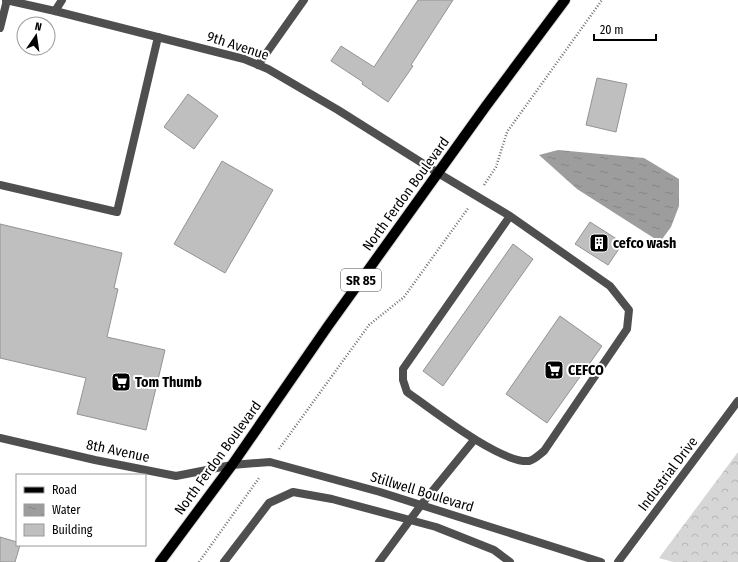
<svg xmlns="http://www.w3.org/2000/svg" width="738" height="562" font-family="'Fira Sans Condensed',sans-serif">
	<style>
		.forest { fill: url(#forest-crowns) }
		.water { fill: url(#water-ripples) }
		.building { fill: #bfbfbf; stroke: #939393 }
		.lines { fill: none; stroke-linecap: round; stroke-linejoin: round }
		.primary-casing { stroke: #dbdbdb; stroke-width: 12 }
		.path { stroke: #717171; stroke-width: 2.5; stroke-dasharray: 1 2; stroke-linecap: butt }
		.service { stroke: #4f4f4f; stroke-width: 8 }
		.minor { stroke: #4f4f4f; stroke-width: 8 }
		.tertiary { stroke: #4f4f4f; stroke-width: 8 }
		.primary { stroke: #000; stroke-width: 10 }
		.labels { text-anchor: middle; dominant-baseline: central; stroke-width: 4; stroke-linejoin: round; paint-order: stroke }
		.shield { fill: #fff; stroke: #4c4c4c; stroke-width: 1 }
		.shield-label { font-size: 13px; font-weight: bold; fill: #000 }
		.street-label { font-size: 14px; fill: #000; stroke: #fff }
		.poi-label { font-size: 14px; font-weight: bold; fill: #000; stroke: #fff; text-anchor: start }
	</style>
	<defs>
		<pattern id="forest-crowns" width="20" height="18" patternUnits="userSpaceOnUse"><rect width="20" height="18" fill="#d6d6d6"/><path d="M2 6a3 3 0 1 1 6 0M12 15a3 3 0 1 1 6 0" fill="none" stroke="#b6b6b6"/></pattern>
		<pattern id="water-ripples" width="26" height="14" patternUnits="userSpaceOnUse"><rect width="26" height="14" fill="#9d9d9d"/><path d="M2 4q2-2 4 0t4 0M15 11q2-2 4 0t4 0" fill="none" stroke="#858585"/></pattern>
	</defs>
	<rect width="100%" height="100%" fill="#fff"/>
	<!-- forest -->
	<polygon class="forest" points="738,452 738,562 673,562 659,558"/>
	<!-- water -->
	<polygon class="water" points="558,150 644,158 679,179 679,206 671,227 660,242 577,189 539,155"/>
	<!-- building -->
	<g class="building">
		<polygon points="418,0 453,0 411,65 413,66 388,102 362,84 363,82 331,61 341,46 374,67"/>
		<polygon points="597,78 627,84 616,132 586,125"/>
		<polygon points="188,94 218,116 194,149 164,127"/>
		<polygon points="222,161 273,190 225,273 174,244"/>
		<polygon points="590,222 623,243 608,265 575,244"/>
		<polygon points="0,224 122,253 114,288 118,289 107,337 165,350 146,430 77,414 86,378 0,358"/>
		<polygon points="513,244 533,259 443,386 423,371"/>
		<polygon points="560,316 602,346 547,423 506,394"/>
		<polygon points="0,537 17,542 17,545 20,545 15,562 0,562"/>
	</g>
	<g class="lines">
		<!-- primary casing -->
		<g class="primary-casing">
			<polyline id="primary" points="160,562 232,465 328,326 486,106 565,0"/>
		</g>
		<!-- path -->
		<g class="path">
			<polyline points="484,185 496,167 507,132 602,0"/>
			<polyline points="279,449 369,325 404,297 469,207"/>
			<polyline points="199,562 259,478"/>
		</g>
		<!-- service -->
		<g class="service">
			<polyline points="0,28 7,0"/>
			<polyline points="258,65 304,0"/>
			<path d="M438,173l72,43 100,70 19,24 -2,19 -83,122c-4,3 -10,9 -15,10 -28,3 -98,-52 -122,-69l-4,-12v-11l107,-153"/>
			<polyline points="0,185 117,212 158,37"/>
			<polyline points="224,562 269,503 293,492 332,499 436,527 494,550 510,562"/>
			<polyline points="379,562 421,505 474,440"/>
		</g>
		<!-- minor -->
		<g class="minor">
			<polyline points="6,0 55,11 244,59 268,69 338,110 438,173"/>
			<polyline points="55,11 62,0"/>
			<polyline points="0,438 95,460 176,476 232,465"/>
			<polyline points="618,562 738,401"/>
		</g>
		<!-- tertiary -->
		<polyline class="tertiary" points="232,465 270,462 380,492 601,562"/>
		<!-- primary -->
		<use href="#primary" class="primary"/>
	</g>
	<!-- icons -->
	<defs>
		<g id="building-square" transform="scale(1)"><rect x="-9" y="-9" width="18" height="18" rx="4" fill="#000" stroke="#fff"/><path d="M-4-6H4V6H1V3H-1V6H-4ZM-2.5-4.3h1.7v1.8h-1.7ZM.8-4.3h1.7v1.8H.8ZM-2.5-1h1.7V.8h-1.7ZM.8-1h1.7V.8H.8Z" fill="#fff"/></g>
		<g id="supermarket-square" transform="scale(1)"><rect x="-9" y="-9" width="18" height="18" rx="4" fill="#000" stroke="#fff"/><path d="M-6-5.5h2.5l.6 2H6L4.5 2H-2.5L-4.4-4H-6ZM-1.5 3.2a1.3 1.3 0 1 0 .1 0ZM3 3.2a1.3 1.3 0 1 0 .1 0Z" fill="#fff"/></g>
	</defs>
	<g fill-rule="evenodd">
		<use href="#building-square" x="599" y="243"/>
		<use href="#supermarket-square" x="554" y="370"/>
		<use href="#supermarket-square" x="121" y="382"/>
	</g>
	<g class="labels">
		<!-- shield labels -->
		<rect class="shield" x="341" y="269" width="40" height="22" rx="3"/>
		<g class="shield-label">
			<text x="361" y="280">SR 85</text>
		</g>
		<!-- street labels -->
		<g class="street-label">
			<text transform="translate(238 46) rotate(18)">9th Avenue</text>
			<text transform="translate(406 194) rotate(-54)">North Ferdon Boulevard</text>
			<text transform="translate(118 451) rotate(12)">8th Avenue</text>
			<text transform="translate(218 458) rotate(-54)">North Ferdon Boulevard</text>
			<text transform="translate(668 474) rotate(-53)">Industrial Drive</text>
			<text transform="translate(422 492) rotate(17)">Stillwell Boulevard</text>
		</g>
		<!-- poi labels -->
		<g class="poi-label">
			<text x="613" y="243">cefco wash</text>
			<text x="568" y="370">CEFCO</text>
			<text x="135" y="382">Tom Thumb</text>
		</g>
	</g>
	<!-- legend -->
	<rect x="16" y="474" width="130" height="72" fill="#ffffff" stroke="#999999"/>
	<rect x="24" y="487" width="20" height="6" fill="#000000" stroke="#999999"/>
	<text x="52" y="494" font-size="12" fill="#000000">Road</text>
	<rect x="24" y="504" width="20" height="12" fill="url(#water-ripples)" stroke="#999999"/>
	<text x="52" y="514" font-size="12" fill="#000000">Water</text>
	<rect x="24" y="524" width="20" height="12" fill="#bfbfbf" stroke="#999999"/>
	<text x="52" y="534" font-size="12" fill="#000000">Building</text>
	<!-- north arrow -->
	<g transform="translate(36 36) rotate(13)"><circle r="19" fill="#ffffff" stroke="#999999"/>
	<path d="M0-3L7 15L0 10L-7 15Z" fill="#000000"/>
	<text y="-6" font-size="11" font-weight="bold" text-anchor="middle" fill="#000000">N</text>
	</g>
	<!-- scale -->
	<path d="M594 34v6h62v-6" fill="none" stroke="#000000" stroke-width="2"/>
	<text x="600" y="34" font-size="12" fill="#000000" stroke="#ffffff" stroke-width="3" paint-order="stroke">20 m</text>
</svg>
